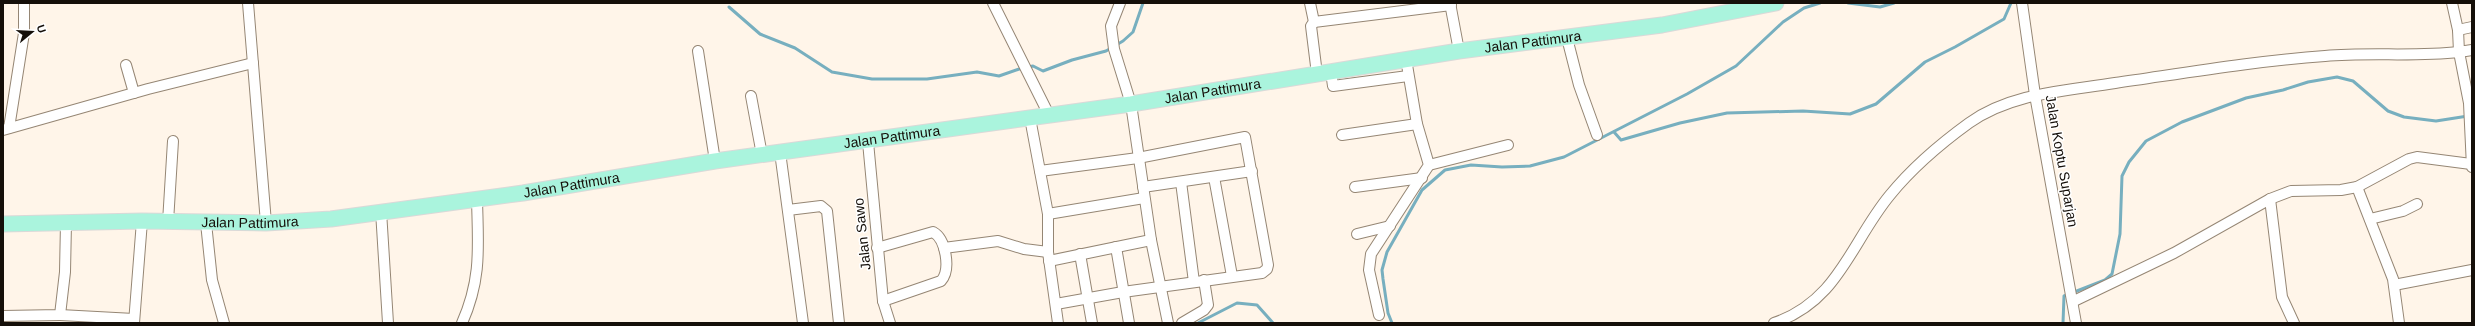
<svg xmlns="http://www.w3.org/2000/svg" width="2475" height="326" font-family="Helvetica,sans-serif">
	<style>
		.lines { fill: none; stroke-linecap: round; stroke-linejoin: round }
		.stream { stroke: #77afbf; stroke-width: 3 }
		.minor-casing { stroke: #958674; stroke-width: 12 }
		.primary-casing { stroke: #dad9d8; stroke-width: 17 }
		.minor { stroke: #fff; stroke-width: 10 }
		.primary { stroke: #aaf4dd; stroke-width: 15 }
		.labels { text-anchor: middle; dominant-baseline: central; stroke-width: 3; stroke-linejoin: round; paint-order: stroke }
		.street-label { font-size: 14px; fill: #150f09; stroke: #fff }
	</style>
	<rect width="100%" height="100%" fill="#fff5e9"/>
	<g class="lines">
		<!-- stream -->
		<g class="stream">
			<polyline points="1848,3 1880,7 1894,3"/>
			<polyline points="729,7 760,34 795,48 832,72 872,79 927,79 977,72 999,76 1022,68"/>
			<polyline points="1028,67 1033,66 1043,71 1072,60 1106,51 1123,41 1133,32 1143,3"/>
			<polyline points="1614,132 1621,140 1680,123 1727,113 1803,111 1850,114 1876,104 1925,62 1955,47 2004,19 2011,3"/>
			<polyline points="1198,323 1237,303 1257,305 1273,323"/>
			<polyline points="1392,323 1388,313 1383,279 1382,270 1387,252 1422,190 1445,170 1471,165 1502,167 1530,166 1564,157 1687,94 1736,66 1783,22 1804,8 1820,3"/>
			<polyline points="2063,323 2064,296 2105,280 2112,274 2120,234 2122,176 2129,162 2146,141 2182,122 2246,98 2283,90 2308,82 2337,77 2353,81 2388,111 2404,117 2436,121 2468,116"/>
		</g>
		<!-- minor casing -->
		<g class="minor-casing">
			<g id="minor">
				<polyline points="248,3 266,223"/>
				<polyline points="993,3 1049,115"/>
				<polyline points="1120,3 1111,26 1114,49 1131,104 1151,240 1168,323"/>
				<polyline points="1310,3 1314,22 1451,5"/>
				<polyline points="1450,3 1459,51"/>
				<polyline points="2022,3 2035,95 2076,323"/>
				<polyline points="2452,3 2458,30 2459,52 2472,50"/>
				<polyline points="1314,22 1311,26 1317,74"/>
				<polyline points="2458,30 2472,27"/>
				<polyline points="1567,38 1579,85 1597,135"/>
				<polyline points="698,51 715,161"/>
				<polyline points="126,65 134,93"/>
				<polyline points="1331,72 1333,86 1408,76"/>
				<polyline points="751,96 762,155"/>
				<polyline points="1030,118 1048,214 1048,252 1058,323"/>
				<polyline points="9,128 24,33 24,3"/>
				<polyline points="3,130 148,89 253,63"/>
				<polyline points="1342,135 1417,124"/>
				<polyline points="868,142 883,301 890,323"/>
				<polyline points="780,152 803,323"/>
				<polyline points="1429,165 1508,145"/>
				<polyline points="1040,171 1138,158 1245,137 1268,265 1267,269 1262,273 1123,292 1056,304"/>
				<polyline points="1214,177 1232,276"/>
				<polyline points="1181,182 1194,282"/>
				<polyline points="1143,187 1252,171"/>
				<polyline points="1355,187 1422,178"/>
				<polyline points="2357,187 2393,279 2399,323"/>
				<polyline points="2270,199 2282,297 2294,323"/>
				<polyline points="788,210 821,206 827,211 839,323"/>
				<polyline points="381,211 388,323"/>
				<polyline points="1048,214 1144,198"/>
				<polyline points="2370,219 2403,211 2417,204"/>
				<polyline points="168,222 173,141"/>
				<polyline points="206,223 212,280 224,323"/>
				<polyline points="1357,234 1390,226"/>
				<polyline points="1116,247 1129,323"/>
				<path d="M877,248l56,-16c13,7 18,38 8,49l-58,20"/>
				<polyline points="944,248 998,241 1024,249 1048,252"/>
				<polyline points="1080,254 1092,323"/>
				<polyline points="1049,261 1151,240"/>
				<polyline points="2394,285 2472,270"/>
				<polyline points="2074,301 2174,253 2270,199 2291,191 2341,190 2357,187 2409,159 2417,157 2471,164"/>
				<polyline points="60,315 134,319"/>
				<polyline points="1379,315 1369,270 1371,254 1429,165 1417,124 1406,59"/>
				<polyline points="3,316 60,315 65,272 66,223"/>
				<polyline points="134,323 142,221"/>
				<path d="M462,323c20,-45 16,-77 15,-124"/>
				<polyline points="1182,323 1204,310 1208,305 1204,280"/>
				<path d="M1774,323c65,-22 77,-81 116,-128 22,-27 50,-51 79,-72 42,-30 96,-32 146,-40 70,-10 140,-22 210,-27 45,-4 89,1 134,-4l10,51 3,64"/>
			</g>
		</g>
		<!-- primary casing -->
		<g class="primary-casing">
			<g id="primary">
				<path id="s1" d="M3,224l139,-3 124,2 65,-4 192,-26 192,-32 416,-57 328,-53 203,-26 114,-22"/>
			</g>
		</g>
		<!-- minor -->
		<use href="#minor" class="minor"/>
		<!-- primary -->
		<use href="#primary" class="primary"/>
	</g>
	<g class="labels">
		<!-- street labels -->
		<g class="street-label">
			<text stroke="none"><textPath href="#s1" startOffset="1543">Jalan Pattimura</textPath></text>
			<text stroke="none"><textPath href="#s1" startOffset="1219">Jalan Pattimura</textPath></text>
			<text stroke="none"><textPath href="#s1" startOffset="895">Jalan Pattimura</textPath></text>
			<text transform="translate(2062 161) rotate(80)">Jalan Koptu Suparjan</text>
			<text stroke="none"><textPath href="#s1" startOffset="571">Jalan Pattimura</textPath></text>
			<text stroke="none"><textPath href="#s1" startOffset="247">Jalan Pattimura</textPath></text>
			<text transform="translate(862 234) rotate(-96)">Jalan Sawo</text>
		</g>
	</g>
	<!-- border -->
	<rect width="2475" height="326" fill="none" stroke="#150f09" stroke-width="8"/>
	<!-- north arrow -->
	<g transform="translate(32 32) rotate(72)" stroke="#ffffff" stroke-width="3" paint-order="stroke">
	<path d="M0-3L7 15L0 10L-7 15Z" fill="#150f09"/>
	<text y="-6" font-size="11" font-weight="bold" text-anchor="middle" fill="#150f09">U</text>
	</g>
</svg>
